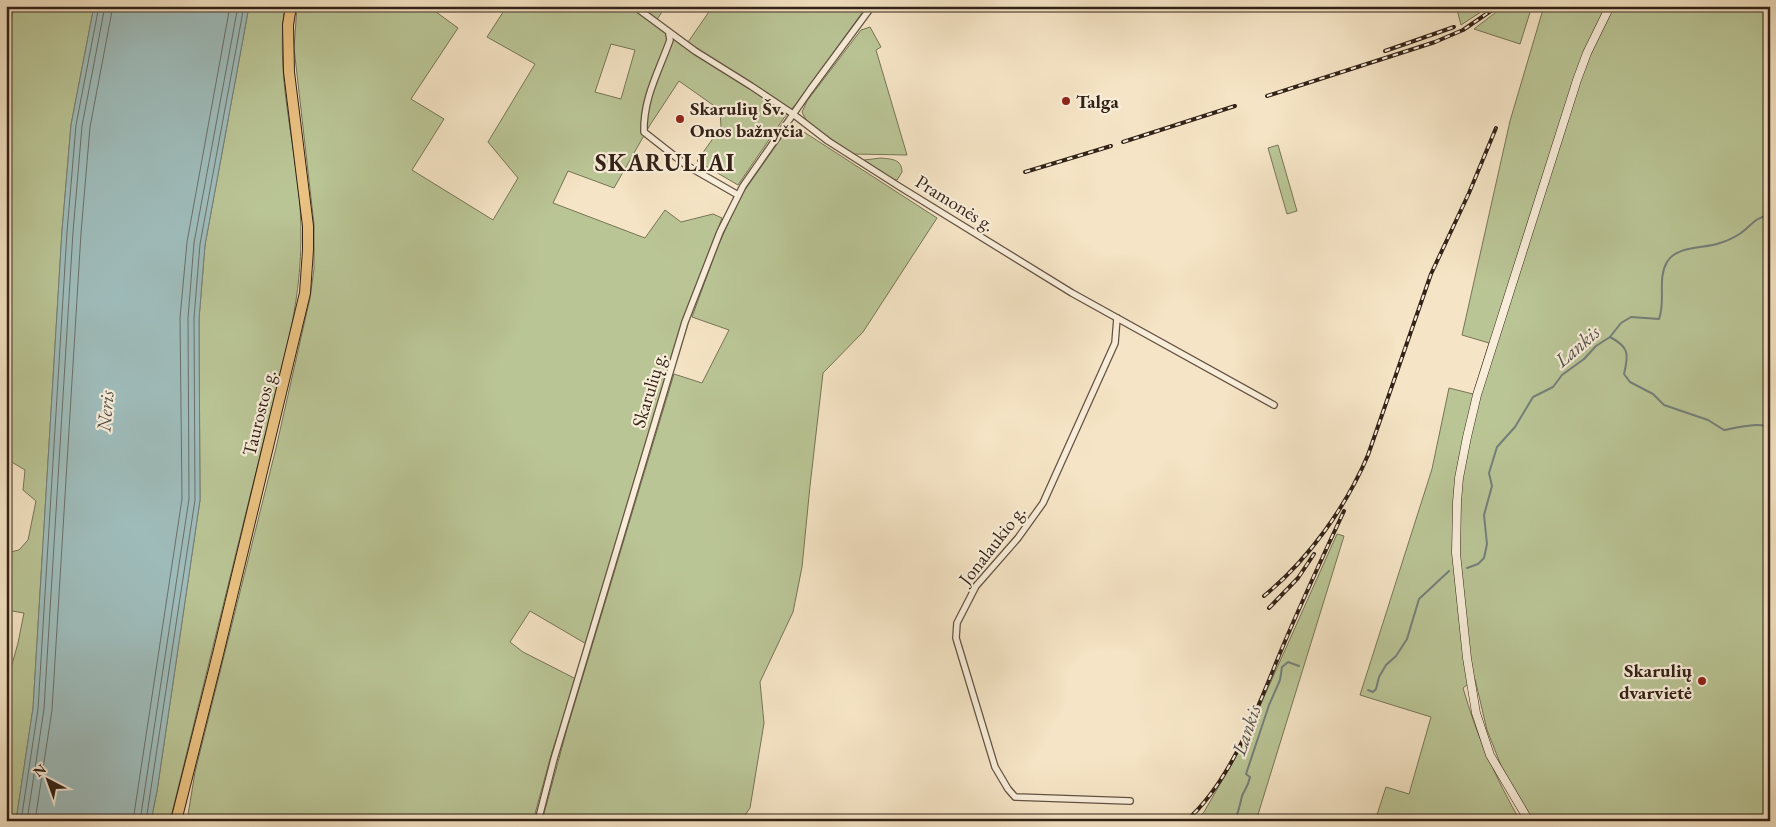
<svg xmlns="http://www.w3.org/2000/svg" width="1776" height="827" font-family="'EB Garamond',serif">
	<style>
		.green { fill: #bac596; stroke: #767456; fill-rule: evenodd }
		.water { fill: #9fbdbc; stroke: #747f7a }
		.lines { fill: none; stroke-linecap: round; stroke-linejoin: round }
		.shore { stroke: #69706a; stroke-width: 1 }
		.stream { stroke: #747f7a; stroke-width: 2 }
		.street-casing { stroke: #645242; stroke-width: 8 }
		.secondary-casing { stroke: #332217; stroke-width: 9 }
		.highway-casing { stroke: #332217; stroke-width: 12 }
		.street { stroke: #f8edd9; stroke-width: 5.5 }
		.secondary { stroke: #f8edd9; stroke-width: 8 }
		.highway { stroke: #eac282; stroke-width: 10 }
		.rail-casing { stroke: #332217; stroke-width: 4 }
		.rail { stroke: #f8edd9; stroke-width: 2; stroke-dasharray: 5.5; stroke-linecap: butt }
		.poi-dot { fill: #8f2418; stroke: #f8edd9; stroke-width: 2 }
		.labels { text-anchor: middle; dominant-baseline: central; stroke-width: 4.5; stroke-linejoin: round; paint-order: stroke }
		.poi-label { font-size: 19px; font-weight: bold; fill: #332217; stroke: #f8edd9; text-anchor: start }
		.street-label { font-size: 19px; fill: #332217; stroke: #f8edd9 }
		.water-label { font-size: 20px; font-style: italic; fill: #535049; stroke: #f8edd9 }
		.district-label { font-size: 24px; font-weight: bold; letter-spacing: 1px; fill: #332217; stroke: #f8edd9 }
	</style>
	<rect width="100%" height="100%" fill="#f5e4c5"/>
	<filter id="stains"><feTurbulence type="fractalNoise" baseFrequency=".004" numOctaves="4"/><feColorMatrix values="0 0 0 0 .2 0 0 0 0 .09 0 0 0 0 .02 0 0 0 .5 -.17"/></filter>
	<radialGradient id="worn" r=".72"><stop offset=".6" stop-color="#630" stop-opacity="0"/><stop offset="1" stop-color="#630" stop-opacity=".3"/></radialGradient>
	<!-- green -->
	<g class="green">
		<polygon points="14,6 94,6 71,125 62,231 33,708 16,821 6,821 6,686 18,643 24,613 6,610 6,553 19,550 28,540 36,501 23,490 25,470 10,461 6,460 6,50"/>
		<path d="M249,6h36c-10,67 10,134 15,200 3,47 -1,86 -11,132l-119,483h-19l6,-30 43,-291 -1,-181 6,-74z"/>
		<path d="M297,6h131l30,22 -47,71 33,20 -32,51 81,50 25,-42 -30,-36 47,-78 -48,-27 20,-31h159l-10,15 30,24 27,-39h154l-71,98 -10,11 -48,70 -41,-24 24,-34 -1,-17 -41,-29 -29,44 -36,63 -46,-17 -15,32 92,35 20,-28 16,12 32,-8 9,4 -29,76 -105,351 -58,-34 -20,31 13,10 53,27 -24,73 -19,69h-346l8,-49 81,-324 34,-150 4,-29v-45l-20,-176zM611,44l24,6 -14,49 -26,-7z"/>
		<polygon points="1456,6 1490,6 1461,25"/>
		<polygon points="1504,6 1532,6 1520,44 1474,29"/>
		<path d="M1544,6h226v815h-237l-31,-53 -15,-38 -12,-51 -12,9c14,49 32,88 57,133h-145l11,-34 23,7 22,-77 -71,-22 72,-226 17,-81 24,6 16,-51 -27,-8 48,-214z"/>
		<polygon points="870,27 881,47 876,50 907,155 853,154 807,122 802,112 807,101 861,30"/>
		<polygon points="791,127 804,132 937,218 863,332 823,373 810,486 802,567 793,612 760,682 764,723 750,808 741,821 542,821 567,729 674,374 702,383 729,330 692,317 718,246 740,197 787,130"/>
		<polygon points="1278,145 1297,211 1287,214 1268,148"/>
		<path d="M881,158c10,1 21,1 21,14l-5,8h-4l-29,-20z"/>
		<polygon points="1337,534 1344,536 1256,821 1196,821 1204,812 1242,746"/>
	</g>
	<!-- water -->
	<polygon class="water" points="94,6 249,6 205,245 199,319 200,500 157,791 151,821 16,821 33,708 62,231 71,125"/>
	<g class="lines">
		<!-- shore -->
		<g class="shore">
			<polyline points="21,821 38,709 67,232 76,125 99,6"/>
			<polyline points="27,821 44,709 73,232 82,126 105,6"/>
			<polyline points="35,821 52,710 81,233 90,127 113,6"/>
			<polyline points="133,821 182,499 180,318 187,242 230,6"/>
			<polyline points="140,821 189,499 188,318 194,243 238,6"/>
			<polyline points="146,821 195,500 194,318 200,244 244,6"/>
		</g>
		<!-- stream -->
		<g class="stream">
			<path d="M1610,337c19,10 19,17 14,37l6,8 23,12 11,11 44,15 16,10c12,-2 36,-9 46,-2"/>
			<path d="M1467,568l11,-4 6,-6 3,-14 -3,-29 8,-29 -3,-13 8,-26 18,-20 18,-30 20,-10 9,-12 22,-16 12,-13 14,-9 11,-14 10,-6 28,2c7,-19 -2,-40 8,-57 10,-17 37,-13 53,-19 7,-2 15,-6 21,-10 12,-9 13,-15 29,-18"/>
			<polyline points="1368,690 1373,692 1376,689 1379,677 1386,665 1396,656 1407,639 1419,599 1449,571"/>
			<path d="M1235,821c3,-8 5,-16 7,-25 3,-7 6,-9 8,-19l-4,-3 23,-69 11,-25 2,-13 6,-5 11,4"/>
		</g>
		<!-- street casing -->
		<g class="street-casing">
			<g id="street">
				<polyline points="634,6 695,51 751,86 793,114 828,141 900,187 1072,293 1274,405"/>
				<path d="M669,34l1,6c-11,31 -27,58 -26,92l42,33 52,30"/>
				<polyline points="1117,318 1115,343 1043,503 1018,538 976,586 957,623 956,638 995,767 1008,789 1015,797 1130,801"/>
				<polyline points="538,821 554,759 685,322 720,232 743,186 810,90 872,6"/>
			</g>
		</g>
		<!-- secondary casing -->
		<g class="secondary-casing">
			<polyline id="secondary" points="1529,821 1490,755 1476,713 1467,658 1456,553 1457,502 1459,478 1467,437 1477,395 1577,80 1587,53 1610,6"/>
		</g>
		<!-- highway casing -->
		<g class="highway-casing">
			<polyline id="highway" points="176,821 218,654 305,293 308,250 308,226 289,72 288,25 291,6"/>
		</g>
		<!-- street -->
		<use href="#street" class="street"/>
		<!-- secondary -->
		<use href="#secondary" class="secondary"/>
		<!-- highway -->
		<use href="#highway" class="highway"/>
		<!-- rail casing -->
		<g class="rail-casing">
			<g id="rail">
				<polyline points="1385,51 1454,27"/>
				<polyline points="1267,96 1435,42 1463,30 1498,6"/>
				<polyline points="1123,142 1235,106"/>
				<polyline points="1025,172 1111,146"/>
				<path d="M1264,596c44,-36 82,-89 104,-141l63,-181 38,-81 27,-65"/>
				<polyline points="1269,608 1298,578 1314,554"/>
				<path d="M1186,821c47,-41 73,-118 97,-175 19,-45 40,-90 61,-135"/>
			</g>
		</g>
		<!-- rail -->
		<use href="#rail" class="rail"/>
	</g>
	<!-- markers -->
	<g class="poi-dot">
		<circle cx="1066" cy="101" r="5"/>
		<circle cx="680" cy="119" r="5"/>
		<circle cx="1702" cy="681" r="5"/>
	</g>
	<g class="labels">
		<!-- poi labels -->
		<g class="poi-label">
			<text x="1076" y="101">Talga</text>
			<text x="690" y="108">Skarulių Šv.<tspan x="690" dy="22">Onos bažnyčia</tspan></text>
			<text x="1692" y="670" text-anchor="end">Skarulių<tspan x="1692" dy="22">dvarvietė</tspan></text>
		</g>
		<!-- street labels -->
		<g class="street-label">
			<text transform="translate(955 203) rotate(32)">Pramonės g.</text>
			<text transform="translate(649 390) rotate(-73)">Skarulių g.</text>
			<text transform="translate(259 413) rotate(-76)">Taurostos g.</text>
			<text transform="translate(992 545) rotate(-52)">Jonalaukio g.</text>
		</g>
		<!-- water labels -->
		<g class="water-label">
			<text transform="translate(1577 346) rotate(-41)">Lankis</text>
			<text transform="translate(105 411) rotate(-85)">Neris</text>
			<text transform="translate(1246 730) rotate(-71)">Lankis</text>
		</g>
		<!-- district labels -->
		<g class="district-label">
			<text x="665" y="162">SKARULIAI</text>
		</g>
	</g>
	<!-- margin -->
	<rect width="1776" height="827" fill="none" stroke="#f5e4c5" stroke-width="25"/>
	<rect x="8" y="8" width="1761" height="812" fill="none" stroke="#332217" stroke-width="2.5"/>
	<rect x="12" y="12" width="1751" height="802" fill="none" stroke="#332217"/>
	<!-- north arrow -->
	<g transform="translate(48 780) rotate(319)" stroke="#f8edd9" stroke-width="4" paint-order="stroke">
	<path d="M0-4L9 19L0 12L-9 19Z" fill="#332217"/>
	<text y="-8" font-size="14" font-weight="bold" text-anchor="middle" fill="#332217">N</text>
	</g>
	<rect width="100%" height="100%" filter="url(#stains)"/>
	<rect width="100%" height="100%" fill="url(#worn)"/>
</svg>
